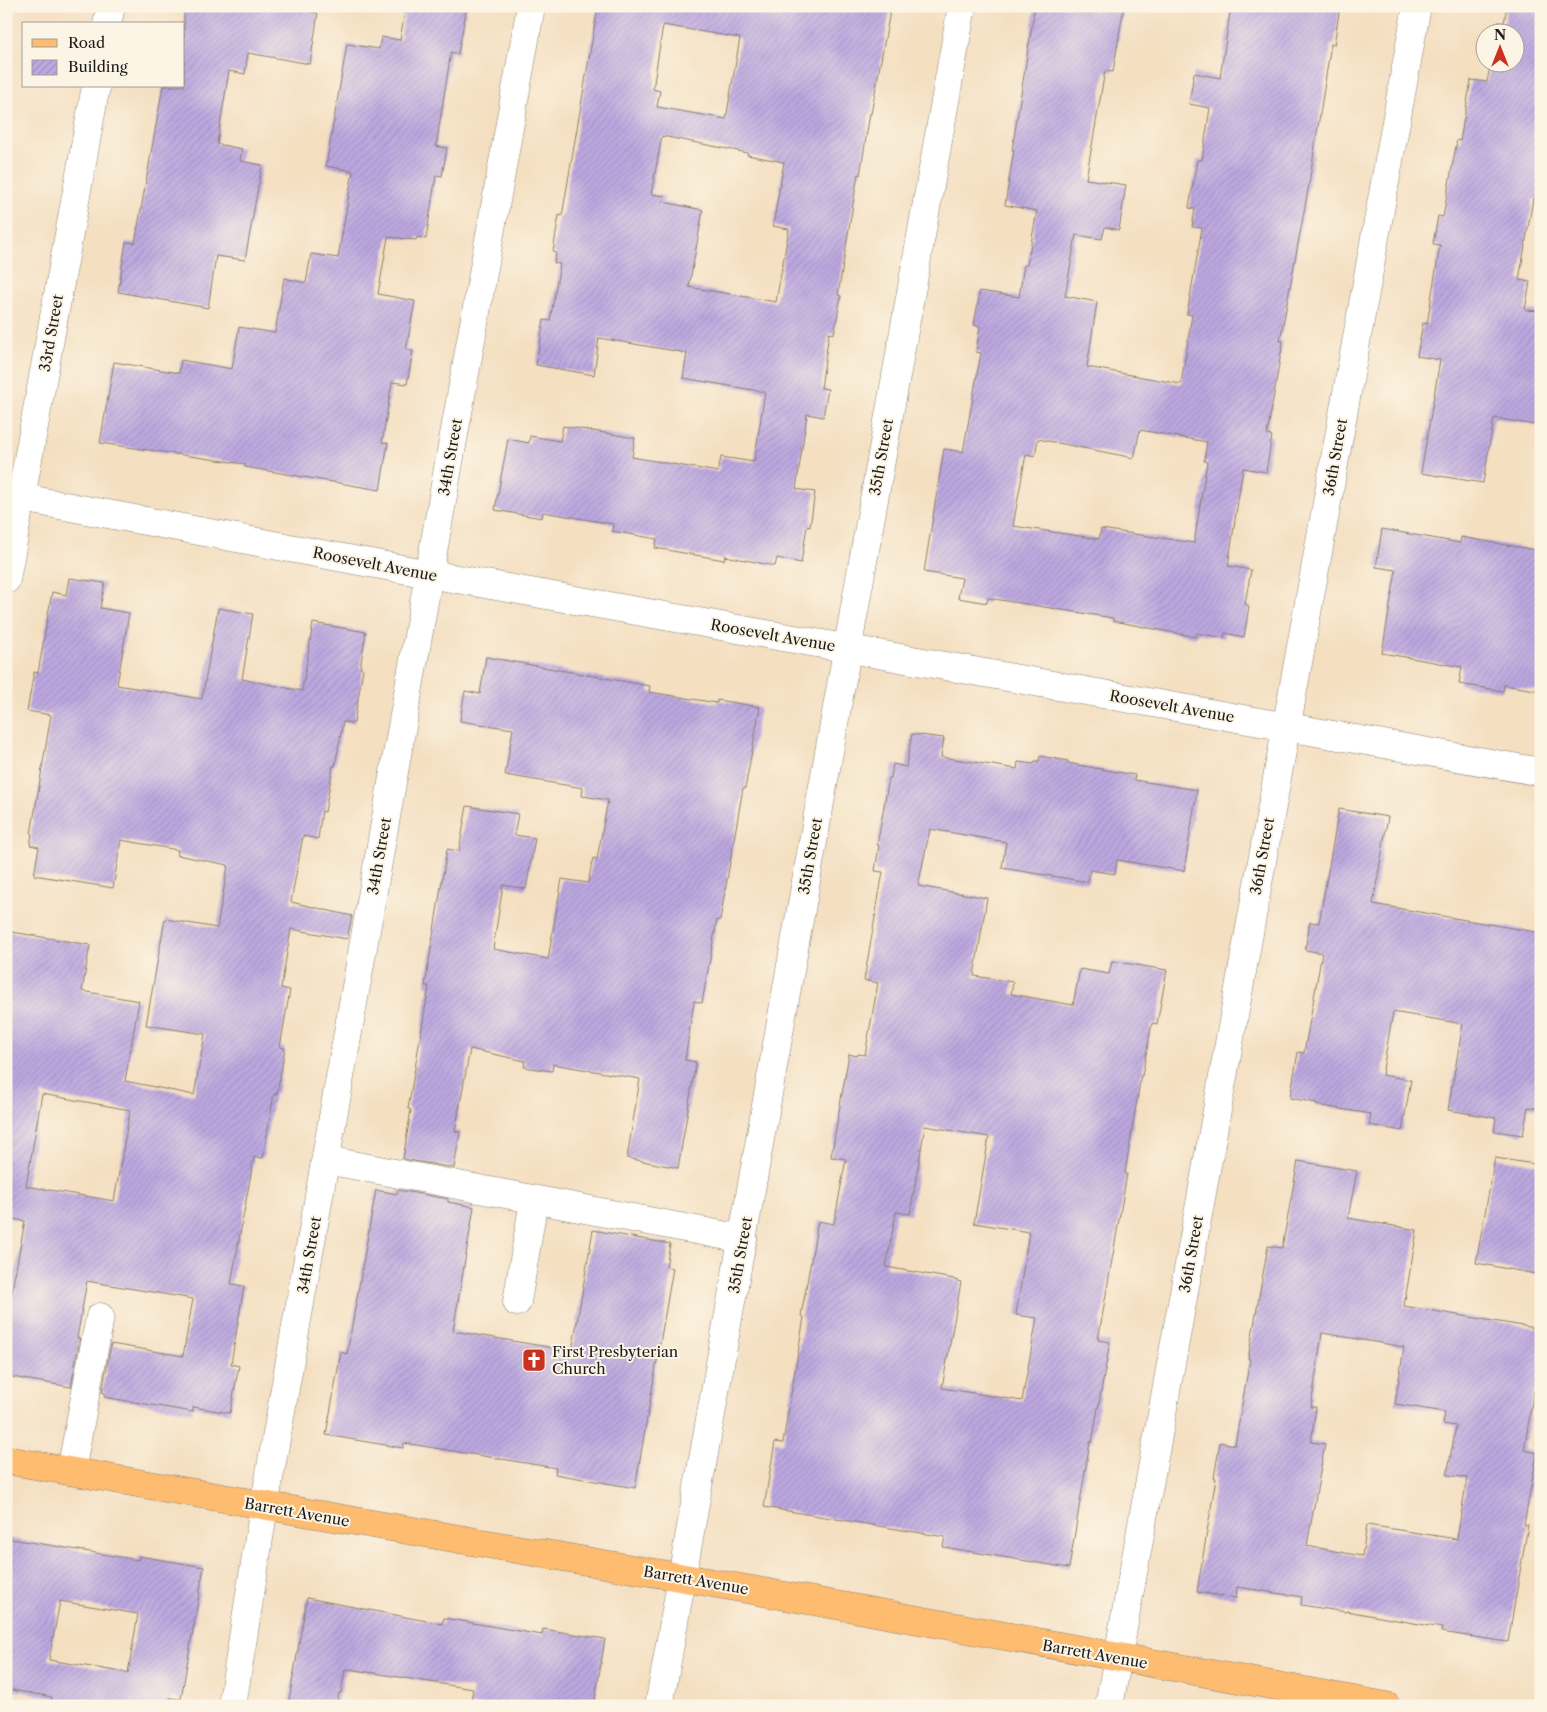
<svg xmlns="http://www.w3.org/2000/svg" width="1547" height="1712" font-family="'Libre Caslon Text',serif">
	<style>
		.building { fill: url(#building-hatch); fill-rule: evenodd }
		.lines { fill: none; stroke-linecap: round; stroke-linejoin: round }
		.minor-casing { stroke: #887e6e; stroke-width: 29 }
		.major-casing { stroke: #887e6e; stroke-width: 29 }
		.minor { stroke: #fff; stroke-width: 28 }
		.major { stroke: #febc70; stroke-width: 28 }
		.labels { text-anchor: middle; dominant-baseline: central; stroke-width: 4; stroke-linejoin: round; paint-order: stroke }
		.street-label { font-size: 15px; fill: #1c1c1c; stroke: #fcf5e5 }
		.poi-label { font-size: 15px; fill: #1c1c1c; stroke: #fcf5e5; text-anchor: start }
	</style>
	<defs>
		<pattern id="building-hatch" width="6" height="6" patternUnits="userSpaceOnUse" patternTransform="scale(1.25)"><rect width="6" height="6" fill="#bca8e0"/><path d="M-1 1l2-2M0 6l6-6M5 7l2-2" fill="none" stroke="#a190c0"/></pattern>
	</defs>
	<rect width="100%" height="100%" fill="#fcf5e5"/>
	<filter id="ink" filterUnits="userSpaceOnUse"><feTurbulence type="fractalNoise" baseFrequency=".02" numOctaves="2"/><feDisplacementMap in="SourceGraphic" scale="10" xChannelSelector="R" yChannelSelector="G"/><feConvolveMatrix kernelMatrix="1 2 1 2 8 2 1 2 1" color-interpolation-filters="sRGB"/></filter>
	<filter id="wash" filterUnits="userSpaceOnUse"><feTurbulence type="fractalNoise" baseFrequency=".0096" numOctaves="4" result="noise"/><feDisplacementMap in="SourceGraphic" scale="20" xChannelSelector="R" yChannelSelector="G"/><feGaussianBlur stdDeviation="1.12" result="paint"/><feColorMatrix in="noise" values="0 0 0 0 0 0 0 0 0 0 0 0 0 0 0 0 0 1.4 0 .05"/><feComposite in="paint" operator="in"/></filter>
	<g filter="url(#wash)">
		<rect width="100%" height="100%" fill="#f4dfc1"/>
		<g id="blocks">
			<!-- building -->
			<g class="building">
				<polygon points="184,6 279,6 318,13 310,64 248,53 245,74 229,71 217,144 242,149 240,161 262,165 245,260 216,256 208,308 118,292 126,242 135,243 163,86 184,86"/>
				<polygon points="406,6 467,6 458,54 451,52 436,146 447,148 442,176 436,175 426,239 417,237 416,240 388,237 378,294 415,301 406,350 413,351 407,384 392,382 382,442 388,443 380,490 245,467 245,464 100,443 114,362 179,373 181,360 232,369 239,327 275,333 284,278 306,283 311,254 338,258 353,171 326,166 347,44 379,49 381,37 400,40"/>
				<path d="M598,6h293l-20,108 -1,-1 -10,62 -2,-1 -20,121 3,1 -7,38 -5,-1 -8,55 7,1 -5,28 -16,-3 -11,75 19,3 -5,35 -3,-1 -6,37 -24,-5 -2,8 -50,-10 -1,4 -69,-12 2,-9 -45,-8 1,-7 -70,-12 -1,6 -47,-8 13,-71 21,4 1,-7 30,5 3,-15 72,12 -3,19 86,15 3,-15 33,5 11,-70 -82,-14 4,-25 -88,-15 -5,37 -58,-10 8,-45 6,1 10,-57 -6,-1 2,-10 -3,-1 6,-37 3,1zM663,25l77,13 -14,81 -69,-12 3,-16 -7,-2zM662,136l86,17 -1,2 37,7 -11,64 16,3 -13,73 -87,-15 14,-77 -40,-8 2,-6 -14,-2z"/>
				<path d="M1035,6h89l-11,66 -8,-1 -19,108 40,6 -7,45 -14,-3 -3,12 -26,-4 -11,61 32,6 -10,65 94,17 11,-69 -5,-1 15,-86 -10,-1 3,-18 -6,-1 8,-48h5l8,-52 -21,-4 5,-31 26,5 11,-72h109l-6,39 -3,-1 -23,146 -28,151h3l-16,94 5,1 -6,36 -23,-4 -15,98 23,4 -6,34 4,2 -5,31 -19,-4 -1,5 -27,-5 -1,4 -83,-16v-3l-125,-20 -1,5 -29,-5 4,-20 -38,-6 20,-123 19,3 18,-99 -5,-1 4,-26 -6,-1 6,-34 39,6 5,-32h3l10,-54 -32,-6 9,-55h-2zM1140,430l67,12 -3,19 3,1 -13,81 -93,-14 -2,10 -86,-13 13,-72 9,2 3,-17 96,19z"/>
				<polygon points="1507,6 1541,6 1541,200 1533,199 1519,280 1530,282 1525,310 1541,311 1541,426 1494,418 1483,483 1421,473 1440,360 1417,356 1423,323 1427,324 1440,245 1433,244 1438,216 1443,217 1457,140 1460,141 1471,80 1487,82 1491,62 1514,62 1514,32 1496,32 1498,22 1504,23"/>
				<polygon points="1382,529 1460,543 1461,537 1541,551 1541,691 1504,685 1503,691 1459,684 1462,667 1382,653 1396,570 1376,567"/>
				<path d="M69,578l36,5 -5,25 29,5 -12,72 85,14 16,-91 35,6 -11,65 60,12 11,-68 53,9 -6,36 3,1 -9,54 -11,-1 -8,44h-2l-8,46 -3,-1 -4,28 -15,-3 -12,66 61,14 -5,23 -56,-10 -10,59 9,2 -10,57 5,1 -8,46h-3l-11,64 -9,-1 -23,127 13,2 -13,78 8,2 -9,47 -37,-6v5l-89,-15 1,-4 -3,-1 9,-48 72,12 10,-57 -106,-18 -10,57h3l-9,49 -65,-11v-54l19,-101 -19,-3v-287l84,14 -8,46 57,10 -14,80 69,14 11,-61 -59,-9 19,-106 52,9 11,-63 -51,-10 1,-5 -57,-10 -8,48 -79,-13 5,-28 -9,-2 2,-11h-1l20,-119 -24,-4 7,-39 4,1 14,-81 14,3zM42,1094l88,16 -16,91 -88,-15z"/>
				<polygon points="486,657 650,686 649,692 717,703 717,700 760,707 745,789 743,788 720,920 717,920 702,1003 694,1001 685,1060 696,1062 678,1168 627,1158 640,1079 553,1064 552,1071 524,1067 525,1061 470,1049 455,1131 460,1132 454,1168 403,1159 411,1110 408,1109 429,986 425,986 447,849 459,851 467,806 518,814 514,835 535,838 526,889 503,885 493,949 548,959 562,879 588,883 593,858 597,859 608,800 582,796 583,788 505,775 513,729 460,721 465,691 480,694"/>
				<path d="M912,734l32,4 -3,19 76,12 1,-7 16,2 1,-3h4l1,-5 28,5v2l21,4 46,8 -1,5 63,10 -13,81 -67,-11 -2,14 -25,-4 -2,12 -86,-14 4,-26 -76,-13 -12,57 69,12 -13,78 39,6 -2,12 62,11 7,-36 29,5 3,-13 55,9 -10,54 -5,-1 -10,53 -1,-1 -16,98 2,1 -29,166 12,2 -18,100h-2l-21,126 -126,-21 2,-10 -181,-30 11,-65 8,1 21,-126 -3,-1 17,-95 16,3 12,-65 -15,-2 18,-103 8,2 1,-2 7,1 13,-72 -14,-3 19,-108 -8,-1 4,-26h-2l12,-67h2l2,-14 13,3zM925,1126l64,11 -15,86 55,9 -13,83 21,3 -15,83 -80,-13 19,-106 -7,-2v-1l-68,-12 10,-55 14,2z"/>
				<polygon points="1339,809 1388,817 1373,904 1541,933 1541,1109 1528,1107 1523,1135 1494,1131 1496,1118 1448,1110 1463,1024 1393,1012 1382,1075 1411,1080 1402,1131 1369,1125 1371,1114 1316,1105 1317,1103 1290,1098 1298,1052 1304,1053 1322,953 1305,950 1310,922 1319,923"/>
				<polygon points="1495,1158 1541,1165 1541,1275 1476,1263"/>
				<path d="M1298,1161l59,10 -9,47 69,12 -13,76 137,23v62l-7,-1 -10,60 13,3 -13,72h4l-20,117 -67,-10 1,-4 -96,-17v1l-45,-7 1,-8 -65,-10 -1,11 -39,-6 19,-114h-2l6,-36 15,3 15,-86h-2l20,-113 14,2zM1322,1333l82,14 -9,57 50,8 -2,12 13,2 -9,49 20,3 -10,61 -90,-14 -5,31 -55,-10 18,-102 -14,-2 5,-35h-5z"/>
				<polygon points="376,1190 397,1194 398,1190 448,1199 448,1202 474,1207 453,1331 572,1351 593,1230 670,1244 666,1267 673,1268 635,1488 555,1474 556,1468 404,1443 403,1448 326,1435 341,1352 347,1354"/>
				<path d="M6,1538l132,22 1,-4 65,11 -23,132 -11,-1v8h-120l2,-9 -46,-8zM60,1601l78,13 -10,59 -79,-13z"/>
				<polygon points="307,1598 442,1624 444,1618 542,1635 543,1629 605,1639 594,1706 470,1706 473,1689 349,1669 348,1671 345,1670 341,1693 339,1693 336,1706 288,1706"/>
			</g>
		</g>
	</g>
	<g filter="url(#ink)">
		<use href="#blocks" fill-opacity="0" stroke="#887e6e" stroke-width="1"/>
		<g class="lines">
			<!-- minor casing -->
			<g class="minor-casing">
				<g id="minor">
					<polyline points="107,24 111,6"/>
					<polyline points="6,495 429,574 1541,772"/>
					<polyline points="6,580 96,86"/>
					<polyline points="326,1160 743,1239"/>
					<polyline points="517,1302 534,1200"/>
					<polyline points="71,1471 100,1317"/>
					<polyline points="232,1706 264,1507 429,574 531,6"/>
					<polyline points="659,1706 962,6"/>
					<polyline points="1109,1706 1417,6"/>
				</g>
			</g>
			<!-- major casing -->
			<g class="major-casing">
				<path id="major" d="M6,1460c224,40 449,78 673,117 236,41 471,87 707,129"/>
			</g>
			<!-- minor -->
			<use href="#minor" class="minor"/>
			<!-- major -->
			<use href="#major" class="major"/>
		</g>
	</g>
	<!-- icons -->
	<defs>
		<g id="church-square" transform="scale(1.25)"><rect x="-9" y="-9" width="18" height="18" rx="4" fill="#c8321e" stroke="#fcf5e5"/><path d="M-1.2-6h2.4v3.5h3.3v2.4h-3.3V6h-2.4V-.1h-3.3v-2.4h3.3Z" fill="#fff"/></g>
	</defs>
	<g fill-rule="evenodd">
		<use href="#church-square" x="534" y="1360"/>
	</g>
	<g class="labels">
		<!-- street labels -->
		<g class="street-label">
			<text transform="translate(51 333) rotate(-80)">33rd Street</text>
			<text transform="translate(450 457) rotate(-80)">34th Street</text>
			<text transform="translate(881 457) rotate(-80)">35th Street</text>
			<text transform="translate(1335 457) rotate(-80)">36th Street</text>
			<text transform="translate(375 564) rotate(11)">Roosevelt Avenue</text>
			<text transform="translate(773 635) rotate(10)">Roosevelt Avenue</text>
			<text transform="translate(1172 706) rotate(10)">Roosevelt Avenue</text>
			<text transform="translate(379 856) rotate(-80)">34th Street</text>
			<text transform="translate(810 856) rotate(-80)">35th Street</text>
			<text transform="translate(1262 856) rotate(-80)">36th Street</text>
			<text transform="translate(1191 1254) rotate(-80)">36th Street</text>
			<text transform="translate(309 1255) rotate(-80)">34th Street</text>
			<text transform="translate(740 1255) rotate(-80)">35th Street</text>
			<text transform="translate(297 1512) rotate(10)">Barrett Avenue</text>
			<text transform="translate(696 1580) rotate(10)">Barrett Avenue</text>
			<text transform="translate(1095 1654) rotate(10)">Barrett Avenue</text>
		</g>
		<!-- poi labels -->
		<g class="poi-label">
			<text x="552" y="1351">First Presbyterian<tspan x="552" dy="17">Church</tspan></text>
		</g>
	</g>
	<!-- margin -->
	<rect width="1547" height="1712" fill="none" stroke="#fcf5e5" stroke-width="25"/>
	<!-- legend -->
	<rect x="22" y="22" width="162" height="65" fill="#fcf5e5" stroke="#a29e95"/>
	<rect x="32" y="39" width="25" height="8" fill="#febc70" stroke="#a29e95"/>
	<text x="68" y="48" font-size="15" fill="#1c1c1c">Road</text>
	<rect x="32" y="60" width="25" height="15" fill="url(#building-hatch)" stroke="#a29e95"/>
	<text x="68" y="72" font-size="15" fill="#1c1c1c">Building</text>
	<!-- north arrow -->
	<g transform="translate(1500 48)"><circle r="24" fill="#fcf5e5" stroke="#a29e95"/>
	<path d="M0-4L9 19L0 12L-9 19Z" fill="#c8321e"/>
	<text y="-8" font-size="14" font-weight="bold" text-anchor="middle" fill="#1c1c1c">N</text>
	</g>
</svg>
